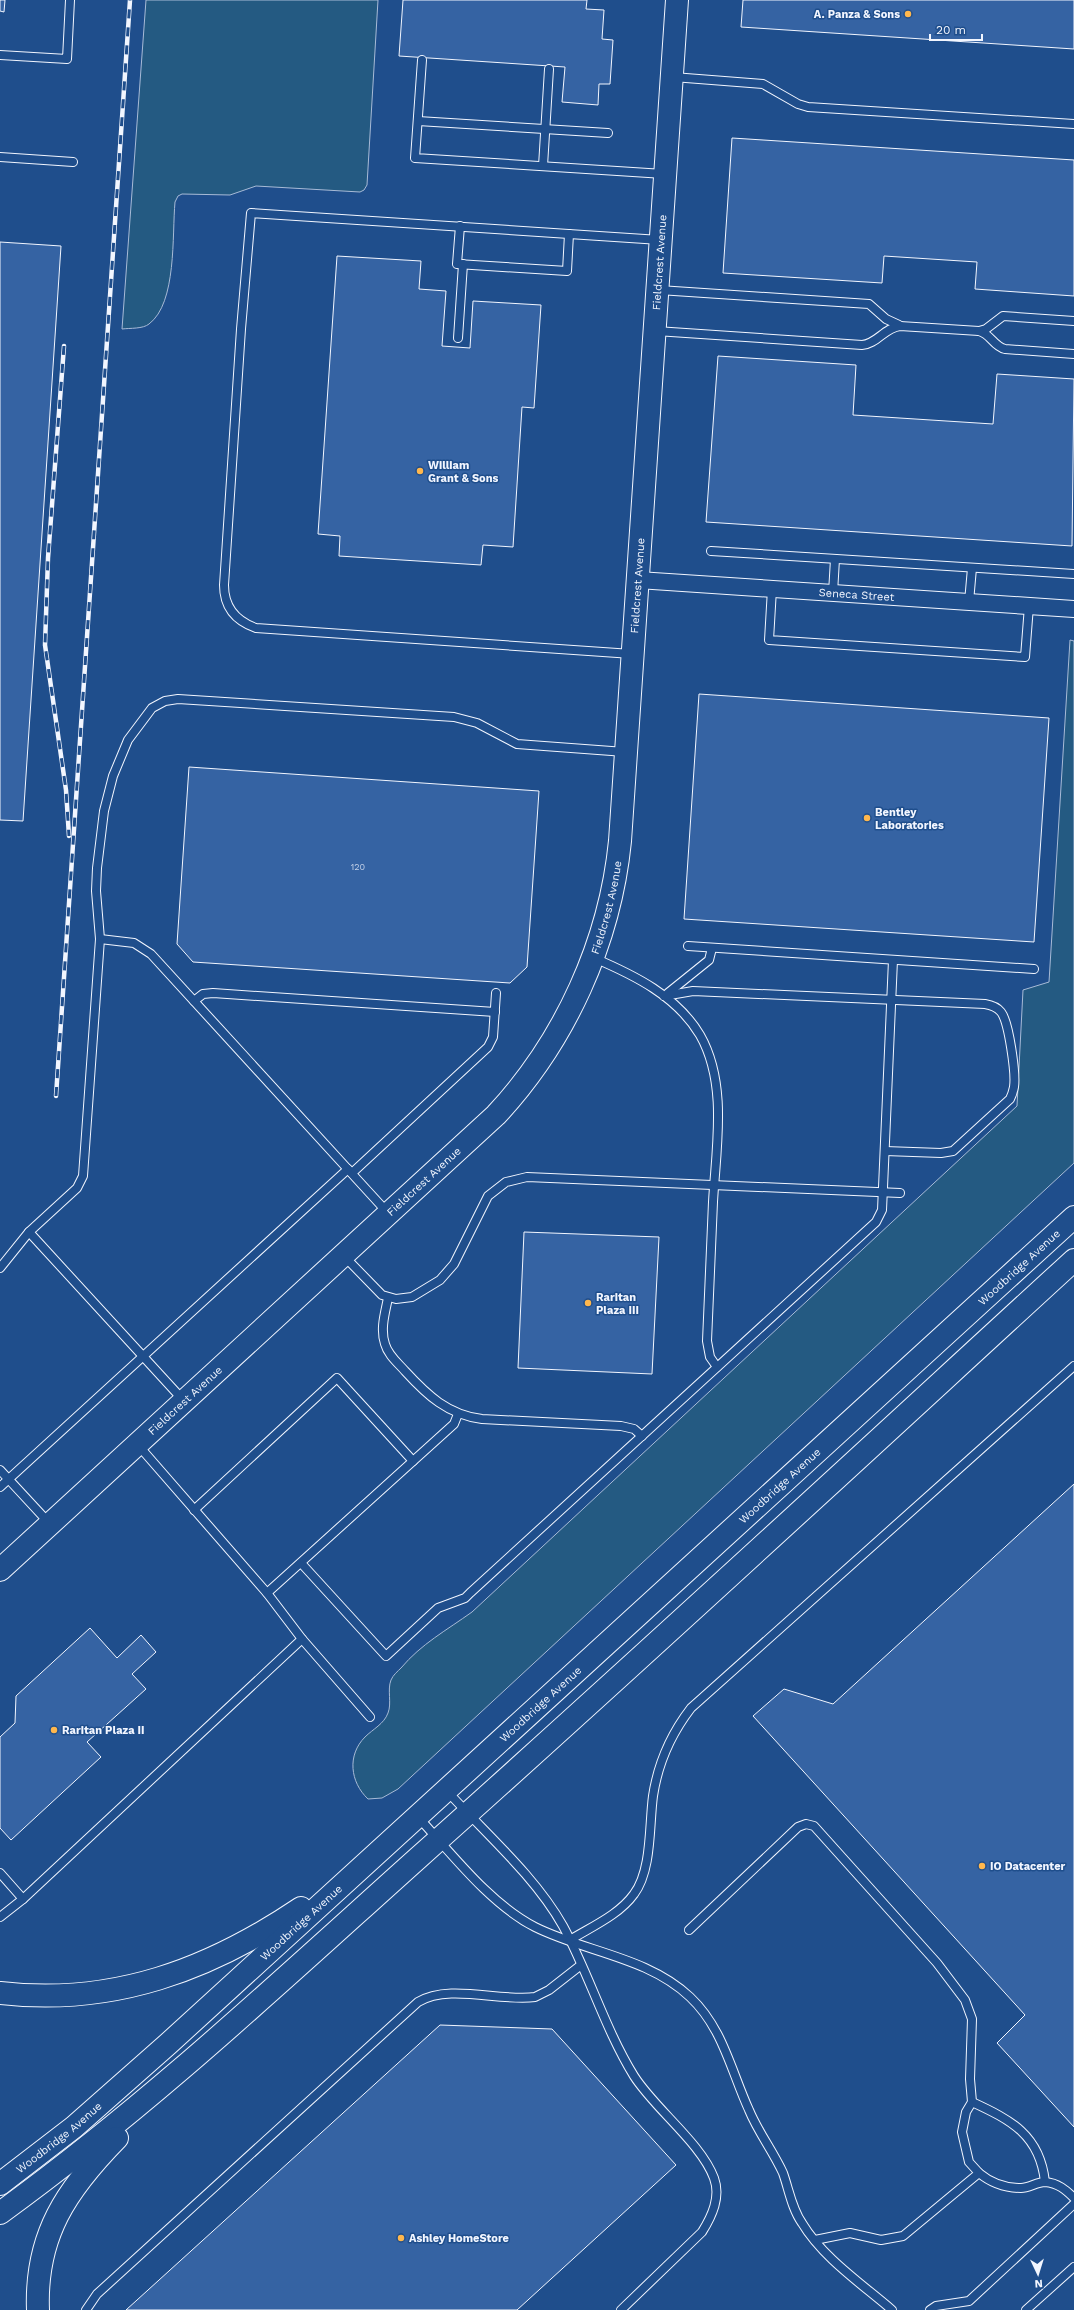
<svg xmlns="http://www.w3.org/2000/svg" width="1074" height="2310" font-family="'Work Sans',sans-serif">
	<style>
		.green { fill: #245a82; stroke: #a8bbd7 }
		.building { fill: #3563a3; stroke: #f2f6ff }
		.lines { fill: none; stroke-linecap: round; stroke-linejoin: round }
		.lane-casing { stroke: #f2f6ff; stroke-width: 10 }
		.street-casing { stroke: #f2f6ff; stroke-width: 18 }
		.secondary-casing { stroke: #f2f6ff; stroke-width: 24 }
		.primary-casing { stroke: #f2f6ff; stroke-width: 24 }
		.lane { stroke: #1f4e8c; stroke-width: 8 }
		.street { stroke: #1f4e8c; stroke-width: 16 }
		.secondary { stroke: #1f4e8c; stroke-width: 22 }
		.primary { stroke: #1f4e8c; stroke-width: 22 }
		.rail-casing { stroke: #f2f6ff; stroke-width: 4.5 }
		.rail { stroke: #1f4e8c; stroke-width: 3; stroke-dasharray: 9; stroke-linecap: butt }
		.poi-dot { fill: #ffb74d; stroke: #1f4e8c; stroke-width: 1.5 }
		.labels { text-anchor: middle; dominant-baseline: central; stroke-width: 3; stroke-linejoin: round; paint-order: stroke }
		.number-label { font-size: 9px; fill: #c3d1e8 }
		.poi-label { font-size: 11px; font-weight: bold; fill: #f2f6ff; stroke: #1f4e8c; text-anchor: start }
		.street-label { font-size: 11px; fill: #f2f6ff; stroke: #1f4e8c }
	</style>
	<rect width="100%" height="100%" fill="#1f4e8c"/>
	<!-- green -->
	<g class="green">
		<path d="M146,0h232l-11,185 -3,5 -4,2 -104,-6 -26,9 -48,-1 -4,2 -3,6c-3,33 2,101 -26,122 -6,5 -19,4 -27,5z"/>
		<path d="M1070,640l4,1v522l-676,626 -16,9 -14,1c-18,-17 -21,-44 -3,-62 8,-8 19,-13 23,-24 4,-10 -1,-23 3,-33 2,-5 7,-9 10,-12 20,-24 46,-38 71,-56l545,-506 6,-116 26,-8z"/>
	</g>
	<!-- building -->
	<g class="building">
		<polygon points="0,0 5,0 4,12 0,11"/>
		<polygon points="403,0 587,0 586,9 604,10 602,39 613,40 610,84 599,84 598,105 562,102 565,67 399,56"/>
		<polygon points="743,0 1074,0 1074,49 741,27"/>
		<polygon points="732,138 1074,160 1074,296 975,289 977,262 884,256 882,283 723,273"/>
		<polygon points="0,242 61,246 23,821 0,820"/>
		<polygon points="337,256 421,261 419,289 446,291 442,346 470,348 473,301 541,305 534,408 522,407 513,547 483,545 481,565 339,556 340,536 318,534"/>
		<polygon points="718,356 856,365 853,415 993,424 997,374 1074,379 1072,546 706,522"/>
		<polygon points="699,694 1049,718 1034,942 684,919"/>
		<polygon points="189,767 539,791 527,967 510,983 193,962 177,944"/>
		<polygon points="524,1232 659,1237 652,1374 518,1368"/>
		<polygon points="1074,1484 1074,2127 997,2043 1025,2015 753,1716 784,1689 833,1704"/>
		<polygon points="90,1628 117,1658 141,1635 156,1652 132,1674 146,1689 87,1742 101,1757 11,1840 0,1828 0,1737 15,1723 16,1696"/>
		<polygon points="440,2025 552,2029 676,2165 517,2310 126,2310"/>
	</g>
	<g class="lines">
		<!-- lane casing -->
		<g class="lane-casing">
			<g id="lane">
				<polyline points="0,55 67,59 70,0"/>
				<polyline points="422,60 415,158 664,174"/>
				<polyline points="673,77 763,84 798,104 808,107 1074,124"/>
				<polyline points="418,121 608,133"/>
				<polyline points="0,157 73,162"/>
				<polyline points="543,166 549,69"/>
				<polyline points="460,226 457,264 567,271 569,234"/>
				<polyline points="659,290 869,304 886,319 899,325"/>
				<path d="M656,331l206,14c15,-1 22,-17 38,-19l79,5c12,3 14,15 26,18l69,5"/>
				<polyline points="979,331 986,329 1003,316 1074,321"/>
				<polyline points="458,338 463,264"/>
				<polyline points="711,551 1074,574"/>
				<polyline points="772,589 769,640 1025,657 1029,606"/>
				<polyline points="833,593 835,559"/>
				<polyline points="969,602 972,568"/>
				<path d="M632,654l-376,-26c-20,-7 -32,-21 -32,-43l17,-256 10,-116 409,27"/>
				<polyline points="100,939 134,943 151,954 387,1212"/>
				<polyline points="688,946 1034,969"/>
				<path d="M594,958c40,17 83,38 106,77 28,49 16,113 13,167 -2,46 -4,92 -6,139l3,16 7,10"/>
				<polyline points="668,993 709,960 712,948"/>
				<path d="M664,996l29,-5 292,13c6,1 12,3 16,8 8,10 15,62 13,75 -1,5 -2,8 -4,12l-57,52 -12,2 -56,-2"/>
				<polyline points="194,1001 203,994 213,993 495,1012"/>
				<polyline points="352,1173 488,1047 493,1037 496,993"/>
				<polyline points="29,1232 184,1401"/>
				<polyline points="344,1256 382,1295 396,1299 412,1297 440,1280 454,1264 488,1196 506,1182 527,1177 900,1193"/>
				<polyline points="0,1268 29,1232 77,1188 83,1176 100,939 96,891 97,868 104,811 113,776 128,740 152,708 165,701 178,699 454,717 477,723 517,744 625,752"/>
				<path d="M388,1298c-3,15 -8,31 -3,46 3,11 13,19 20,27 22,24 43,44 77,48l139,7 13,3 8,7"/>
				<polyline points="138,1445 267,1593 302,1639 370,1717"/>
				<polyline points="0,1470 50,1524"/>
				<polyline points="0,1487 348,1169"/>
				<polyline points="194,1510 337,1378 413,1461"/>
				<polyline points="301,1563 386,1656 438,1608 465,1598 470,1593 876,1222 882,1210 893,960"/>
				<polyline points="267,1593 454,1424 458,1414"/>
				<path d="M447,1791c38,42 88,85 116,135 26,48 42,103 71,150 21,33 67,67 80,102 7,19 -2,38 -12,54l-81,78"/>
				<path d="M418,1817c34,37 72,87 117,110 50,25 113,30 155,70 33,31 41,74 59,113 9,22 24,41 34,63 6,17 9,36 19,50 21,35 60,61 90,87"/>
				<polyline points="0,1873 23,1899"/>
				<polyline points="0,1917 23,1899 302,1639"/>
				<polyline points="689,1930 798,1827 806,1824 814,1826 937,1963 965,2000 972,2019 970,2079 972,2102 966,2112 962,2132 969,2162 979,2173"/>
				<path d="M570,1940c21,-13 49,-25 64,-46 18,-24 15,-68 19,-98 5,-33 18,-62 38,-88l383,-342"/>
				<path d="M972,2102c39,18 68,33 73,80"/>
				<path d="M815,2240l35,-7 31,7 22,-4 76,-63c12,10 26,15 42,15 8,0 16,-6 24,-6 13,1 21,8 29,16"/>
				<path d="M86,2310l11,-16 321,-292c31,-19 82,0 117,-5l14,-7 32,-25"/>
				<polyline points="930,2310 936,2306 969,2301 1074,2204"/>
				<polyline points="1026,2310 1074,2267"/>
			</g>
		</g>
		<!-- street casing -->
		<g class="street-casing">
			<g id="street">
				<path id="s1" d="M638,580l436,29"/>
			</g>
		</g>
		<!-- secondary casing -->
		<g class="secondary-casing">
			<g id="secondary">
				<path id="s2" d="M0,1570l496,-455c69,-74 114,-173 124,-274l57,-841"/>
			</g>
		</g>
		<!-- primary casing -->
		<g class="primary-casing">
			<g id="primary">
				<path d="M0,1993c113,13 209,-23 301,-85"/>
				<path id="s3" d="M0,2184l74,-57 94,-83 906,-827"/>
				<path d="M0,2213c148,-107 282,-233 418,-355 221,-197 438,-398 656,-598"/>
				<path d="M38,2310c-3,-75 29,-121 79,-172"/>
			</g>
		</g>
		<!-- lane -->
		<use href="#lane" class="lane"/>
		<!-- street -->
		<use href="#street" class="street"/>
		<!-- secondary -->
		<use href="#secondary" class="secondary"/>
		<!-- primary -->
		<use href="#primary" class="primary"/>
		<!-- rail casing -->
		<g class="rail-casing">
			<g id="rail">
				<polyline points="64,346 48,558 45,645 66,790 69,836"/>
				<polyline points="56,1096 130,0"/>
			</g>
		</g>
		<!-- rail -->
		<use href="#rail" class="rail"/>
	</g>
	<!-- markers -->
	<g class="poi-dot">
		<circle cx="908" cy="14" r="4"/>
		<circle cx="420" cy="471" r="4"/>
		<circle cx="867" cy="818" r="4"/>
		<circle cx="588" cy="1303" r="4"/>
		<circle cx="54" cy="1730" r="4"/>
		<circle cx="982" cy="1866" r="4"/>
		<circle cx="401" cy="2238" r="4"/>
	</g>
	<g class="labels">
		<!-- number labels -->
		<g class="number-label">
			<text x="358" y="867">120</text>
		</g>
		<!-- poi labels -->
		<g class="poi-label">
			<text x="900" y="14" text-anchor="end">A. Panza &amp; Sons</text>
			<text x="428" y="465">William<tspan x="428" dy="13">Grant &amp; Sons</tspan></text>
			<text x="875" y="812">Bentley<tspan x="875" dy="13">Laboratories</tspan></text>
			<text x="596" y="1297">Raritan<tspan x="596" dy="13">Plaza III</tspan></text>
			<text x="62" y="1730">Raritan Plaza II</text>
			<text x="990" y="1866">IO Datacenter</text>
			<text x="409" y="2238">Ashley HomeStore</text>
		</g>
		<!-- street labels -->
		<g class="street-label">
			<text stroke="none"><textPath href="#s2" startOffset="1559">Fieldcrest Avenue</textPath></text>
			<text stroke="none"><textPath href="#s2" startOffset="1235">Fieldcrest Avenue</textPath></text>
			<text stroke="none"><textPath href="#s1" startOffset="219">Seneca Street</textPath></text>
			<text stroke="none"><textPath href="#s2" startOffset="911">Fieldcrest Avenue</textPath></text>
			<text stroke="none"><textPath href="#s2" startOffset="575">Fieldcrest Avenue</textPath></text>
			<text stroke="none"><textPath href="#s3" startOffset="1371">Woodbridge Avenue</textPath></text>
			<text stroke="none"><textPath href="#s2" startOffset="251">Fieldcrest Avenue</textPath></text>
			<text stroke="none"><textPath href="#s3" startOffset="1047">Woodbridge Avenue</textPath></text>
			<text stroke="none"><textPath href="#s3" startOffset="723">Woodbridge Avenue</textPath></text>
			<text stroke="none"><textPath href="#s3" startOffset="399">Woodbridge Avenue</textPath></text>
			<text stroke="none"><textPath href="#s3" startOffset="75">Woodbridge Avenue</textPath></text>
		</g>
	</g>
	<!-- north arrow -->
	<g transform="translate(1038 2274) rotate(176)" stroke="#1f4e8c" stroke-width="3" paint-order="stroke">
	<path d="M0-3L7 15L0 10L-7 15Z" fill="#f2f6ff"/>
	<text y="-6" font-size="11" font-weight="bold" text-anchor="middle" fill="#f2f6ff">N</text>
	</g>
	<!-- scale -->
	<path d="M930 34v6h52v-6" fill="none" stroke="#f2f6ff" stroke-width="2"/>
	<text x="936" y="34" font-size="12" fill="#f2f6ff" stroke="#1f4e8c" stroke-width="3" paint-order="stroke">20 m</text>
</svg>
